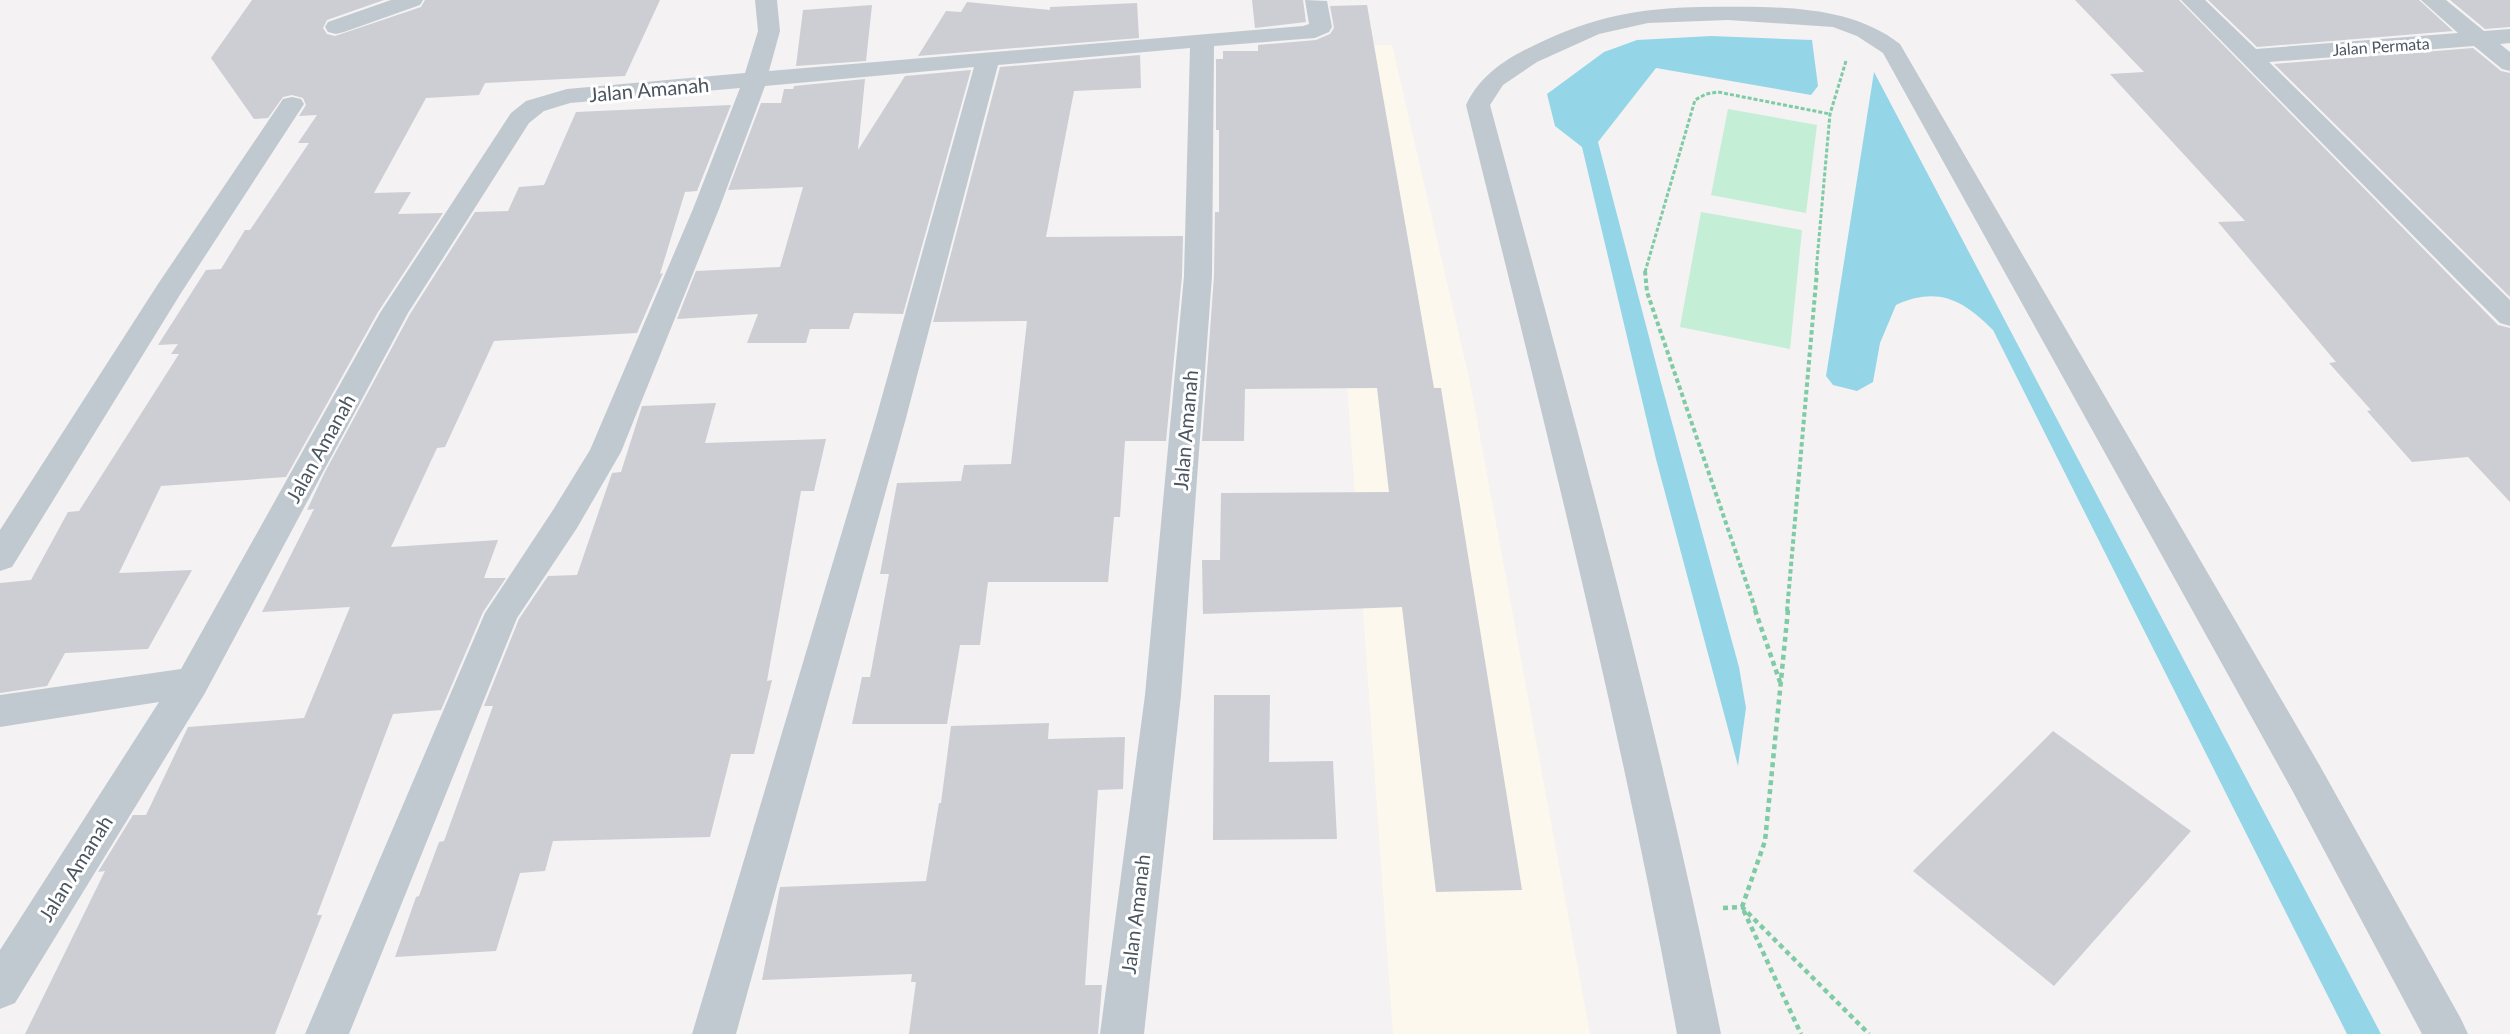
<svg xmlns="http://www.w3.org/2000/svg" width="2510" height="1034" font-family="Lato,sans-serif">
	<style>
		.commercial { fill: #fcf8ee }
		.green { fill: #c4eed5 }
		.water { fill: #94d6e8 }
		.building { fill: #ccced4 }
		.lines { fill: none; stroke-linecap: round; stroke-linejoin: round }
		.path-far2 { stroke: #7ecba5; stroke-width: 3; stroke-dasharray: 4 2; stroke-linecap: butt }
		.path-far1 { stroke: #7ecba5; stroke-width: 4; stroke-dasharray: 4.5 3; stroke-linecap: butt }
		.path { stroke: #7ecba5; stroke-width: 4.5; stroke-dasharray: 5 4; stroke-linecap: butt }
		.minor { fill: #c1c9d0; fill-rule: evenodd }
		.labels { text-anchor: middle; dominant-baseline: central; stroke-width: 6; stroke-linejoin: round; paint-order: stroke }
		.far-street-label { font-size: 16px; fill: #4b555f; stroke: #fff }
		.street-label { font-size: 20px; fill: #4b555f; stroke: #fff }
	</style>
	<rect width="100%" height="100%" fill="#f4f2f2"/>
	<!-- commercial -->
	<polygon class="commercial" points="1392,45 1470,382 1590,1034 1393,1034 1323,46"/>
	<!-- green -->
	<g class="green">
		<polygon points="1728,109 1817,125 1806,213 1711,195"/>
		<polygon points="1701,212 1802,230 1790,349 1680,327"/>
	</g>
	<!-- water -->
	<g class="water">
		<polygon points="1711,36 1812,40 1818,86 1811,95 1656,68 1598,142 1660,379 1739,667 1746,708 1738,766 1656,459 1582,147 1555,126 1547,94 1604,52 1637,40"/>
		<path d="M1874,72l507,962h-34l-354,-704c-30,-30 -55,-44 -97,-25l-16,38 -7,39 -16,9 -24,-6 -7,-9z"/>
	</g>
	<!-- building -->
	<g class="building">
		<polygon points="252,0 384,0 327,20 323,28 327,34 335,36 421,7 425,0 660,0 625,76 485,83 479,95 426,98 374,193 411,192 398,214 443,213 378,312 286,477 161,486 119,573 192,570 148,649 65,653 47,686 0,693 0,583 31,580 68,512 79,511 179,354 171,354 178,344 158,345 206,270 221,269 245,230 250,230 309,143 298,143 317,115 299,116 306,105 303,98 292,95 283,97 268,118 254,119 211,58"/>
		<polygon points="1252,0 1303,0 1306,22 1255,28"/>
		<polygon points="2075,0 2179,0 2498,325 2510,328 2510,502 2468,457 2412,462 2367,411 2371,410 2329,363 2336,362 2218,222 2245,221 2110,74 2144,72"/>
		<polygon points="2208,0 2419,0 2453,31 2257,47"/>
		<polygon points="2450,0 2510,0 2510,27 2485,29"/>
		<polygon points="967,2 1050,10 1050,7 1137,3 1139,38 918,56 946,11 961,12"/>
		<polygon points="872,5 866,61 796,66 803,10"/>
		<polygon points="1367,5 1434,388 1441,388 1522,890 1436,892 1402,607 1203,614 1202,560 1220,560 1221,493 1389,492 1377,388 1245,389 1244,441 1202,441 1214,276 1215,212 1219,212 1219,130 1216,130 1216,59 1223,59 1223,51 1258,51 1258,45 1316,40 1330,34 1334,28 1330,6"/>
		<polygon points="2473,48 2501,71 2510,73 2510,297 2274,64"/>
		<polygon points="1140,55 1141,88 1074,91 1046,237 1183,236 1182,276 1166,441 1125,441 1120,517 1114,517 1108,582 988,582 980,645 960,645 947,724 852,724 862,677 870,677 889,574 880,574 897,483 961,481 964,465 1011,464 1027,321 933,322 1000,67"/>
		<polygon points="971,70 903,314 854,313 849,329 810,329 806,343 747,343 758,314 677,319 696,271 780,267 803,187 728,190 761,103 781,103 784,89 793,89 794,86 865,79 858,150 905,76"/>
		<polygon points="731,105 697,191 685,192 660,274 663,273 637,333 494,341 445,447 437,448 391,547 498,540 484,578 506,578 483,612 441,710 393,714 317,915 322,915 275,1034 25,1034 105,871 98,872 133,815 146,815 188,727 304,718 350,607 262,612 314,509 307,510 324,474 410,314 475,212 508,211 519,187 544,185 576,112"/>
		<polygon points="716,403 705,443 826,439 814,491 801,491 767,681 772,680 754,754 731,754 710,837 553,841 545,871 520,873 496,951 395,957 416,897 419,896 439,842 444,841 493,706 484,706 519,619 548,576 577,575 612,473 621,472 642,406"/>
		<polygon points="1214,695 1270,695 1269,762 1333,761 1337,839 1213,840"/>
		<polygon points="1049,723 1048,739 1125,737 1123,789 1098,790 1085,985 1102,985 1098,1034 909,1034 916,982 911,982 912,974 762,980 780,887 926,881 939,803 941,803 951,726"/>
		<polygon points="2053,731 2191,831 2054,986 1913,871"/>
	</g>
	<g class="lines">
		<!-- path-far2 -->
		<g class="path-far2">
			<polyline points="1645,272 1695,100 1706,94 1718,92 1830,114"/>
			<polyline points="1816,272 1830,114 1846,61"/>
		</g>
		<!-- path-far1 -->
		<g class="path-far1">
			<polyline points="1645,271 1647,292 1756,611"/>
			<polyline points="1787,611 1817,271"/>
		</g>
		<!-- path -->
		<g class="path">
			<polyline points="1755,610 1780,682"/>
			<polyline points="1788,610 1765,841 1742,907 1801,1034"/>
			<polyline points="1723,908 1742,907 1869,1034"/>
		</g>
		<!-- minor -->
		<g class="minor">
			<polygon points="391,0 423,0 420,5 344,32 336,34 328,32 325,27 328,22"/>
			<polygon points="755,0 777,0 780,31 769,71 1303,26 1309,24 1305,0 1327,1 1332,27 1329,32 1315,38 1214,46 1212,276 1181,695 1144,1034 1100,1034 1145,695 1184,276 1190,48 998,65 906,418 736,1034 692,1034 876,418 974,67 765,86 719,209 621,452 577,528 517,618 349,1034 305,1034 485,613 553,510 590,450 693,209 740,88 570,103 544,111 529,123 408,313 205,693 15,1003 0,1009 0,950 159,702 0,727 0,695 181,669 380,313 511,113 526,101 567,89 745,73 758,31"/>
			<polygon points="2181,0 2205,0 2256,49 2458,33 2421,0 2446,0 2484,31 2510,29 2510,43 2500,44 2510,52 2510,71 2502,69 2474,46 2269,62 2510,300 2510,326 2500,323 2460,283"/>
			<path d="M1701,7c66,0 145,-5 199,37l420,722 141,253 7,15h-46l-130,-244 -409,-737 -26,-17 -24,-9 -105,-7 -80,3 -49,11 -62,28 -34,23 -13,20c83,308 168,616 231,929h-44c-57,-313 -135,-621 -211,-929 15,-31 41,-47 71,-61 55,-27 103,-36 164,-37z"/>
			<polygon points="292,97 301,99 304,104 181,293 12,567 0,571 0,530 158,284 283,99"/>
		</g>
	</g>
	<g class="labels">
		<!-- far-street labels -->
		<g class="far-street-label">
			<text transform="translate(2381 46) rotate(-4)">Jalan Permata</text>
		</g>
		<!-- street labels -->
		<g class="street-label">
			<text transform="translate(649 89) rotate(-5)">Jalan Amanah</text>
			<text transform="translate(1185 430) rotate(-85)">Jalan Amanah</text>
			<text transform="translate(320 448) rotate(-61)">Jalan Amanah</text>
			<text transform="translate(75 868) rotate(-58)">Jalan Amanah</text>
			<text transform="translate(1135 914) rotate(-83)">Jalan Amanah</text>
		</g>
	</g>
</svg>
